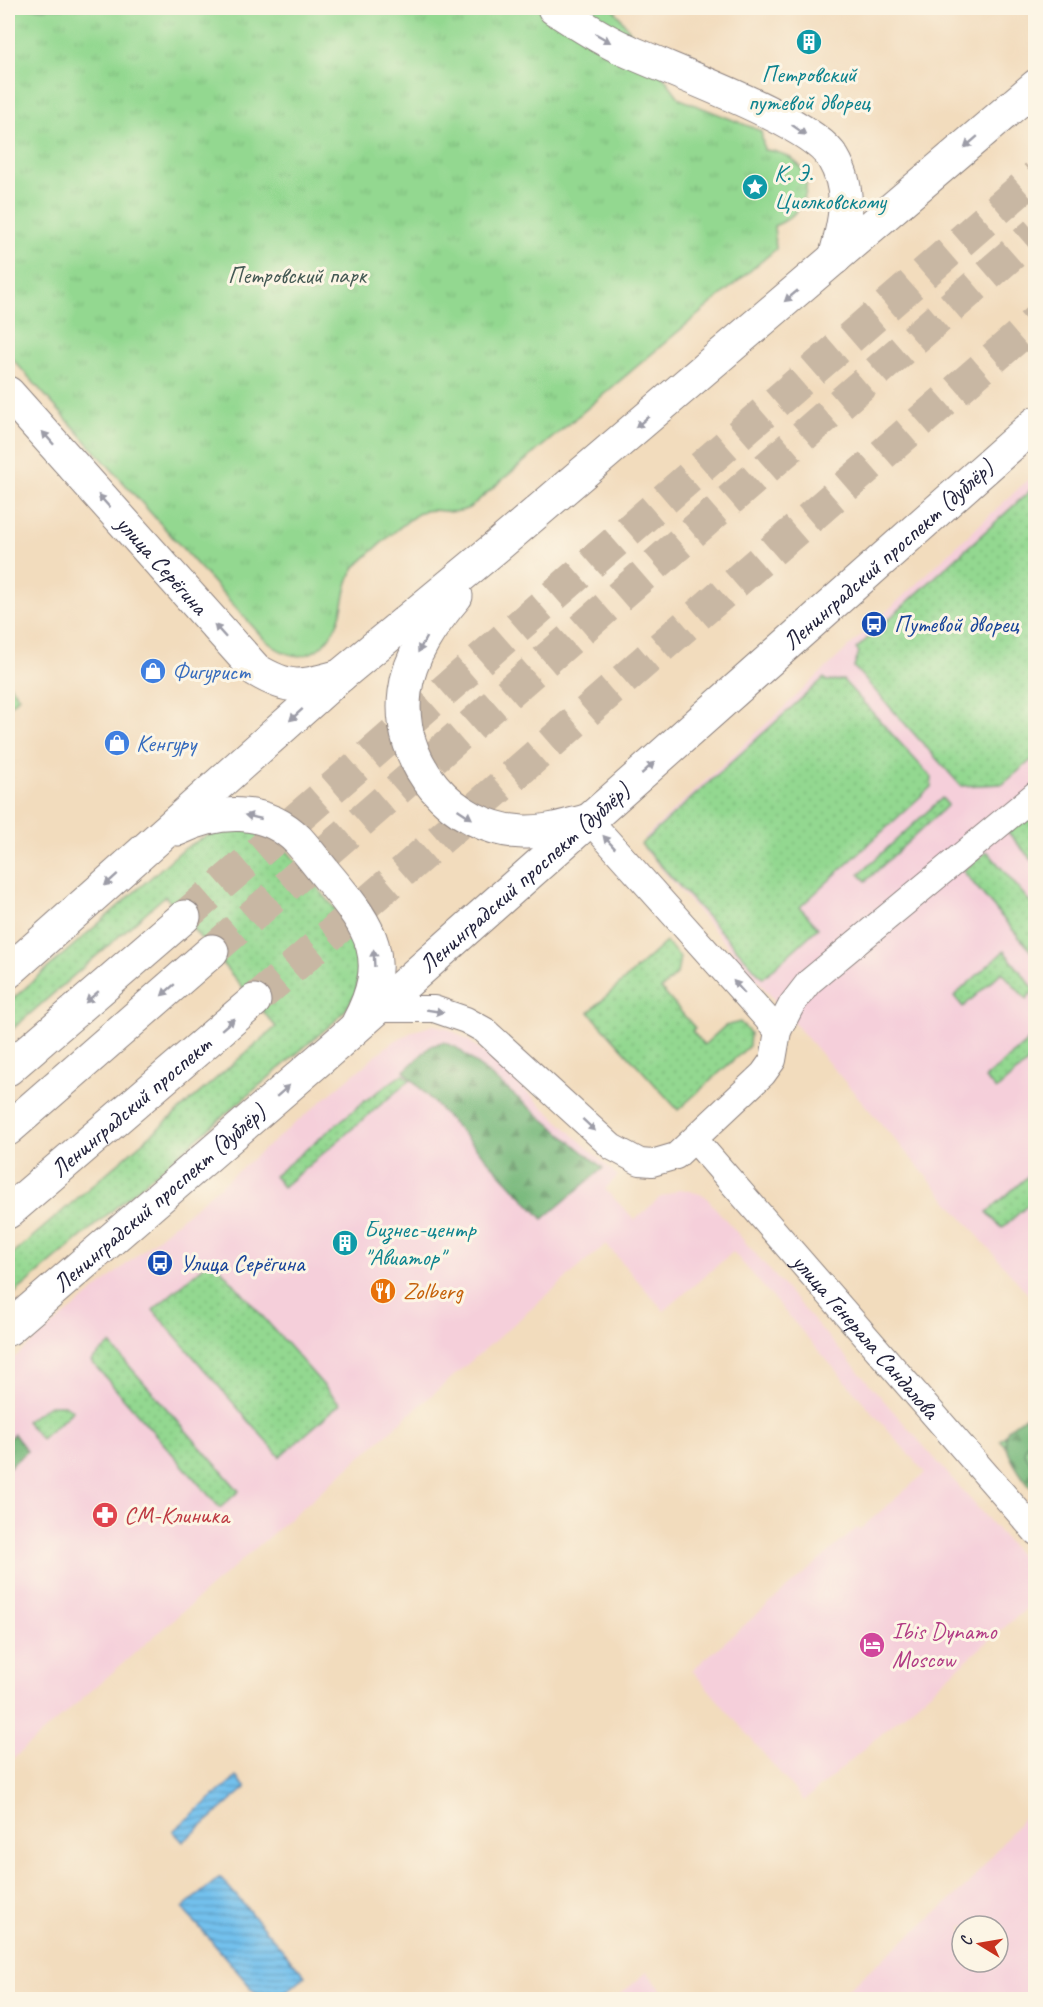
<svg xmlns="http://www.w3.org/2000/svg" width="1043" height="2007" font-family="Caveat,sans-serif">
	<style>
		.built { fill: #f5cfda; fill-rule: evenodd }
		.grass { fill: url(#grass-dots); stroke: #5a7d66; stroke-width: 1.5 }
		.forest { fill: url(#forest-firs); stroke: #4c6d5a; stroke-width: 1.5 }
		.park { fill: url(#park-tufts); stroke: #5a7d66; stroke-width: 1.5 }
		.pitch { fill: #93d890; stroke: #5a7d66; stroke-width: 1.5 }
		.water { fill: url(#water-rules); stroke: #4a7294; stroke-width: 1.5 }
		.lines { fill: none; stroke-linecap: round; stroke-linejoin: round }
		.secondary-tunnel { stroke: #c8b7a3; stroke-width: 33; stroke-dasharray: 33 16; stroke-linecap: butt }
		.primary-tunnel { stroke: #c8b7a3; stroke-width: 33; stroke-dasharray: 33 16; stroke-linecap: butt }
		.minor-casing { stroke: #8a7f7c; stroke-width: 28 }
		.tertiary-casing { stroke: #8a7f7c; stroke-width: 35 }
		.secondary-casing { stroke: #8a7f7c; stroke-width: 35 }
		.primary-casing { stroke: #8a7f7c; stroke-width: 35 }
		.minor { stroke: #fff; stroke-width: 26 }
		.tertiary { stroke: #fff; stroke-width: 33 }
		.secondary { stroke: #fff; stroke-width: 33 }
		.primary { stroke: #fff; stroke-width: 33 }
		.oneway { fill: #9c9ca7 }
		.labels { text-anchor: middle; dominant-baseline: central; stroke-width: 6; stroke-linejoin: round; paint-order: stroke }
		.culture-label { font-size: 24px; fill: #0d838f; stroke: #fcf5e5; text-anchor: start }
		.park-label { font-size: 24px; fill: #445954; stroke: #fcf5e5 }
		.street-label { font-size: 24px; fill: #22223b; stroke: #fcf5e5 }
		.transit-label { font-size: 24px; fill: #164399; stroke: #fcf5e5; text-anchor: start }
		.shop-label { font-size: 24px; fill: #366cbe; stroke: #fcf5e5; text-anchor: start }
		.food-label { font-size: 24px; fill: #c56008; stroke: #fcf5e5; text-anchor: start }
		.health-label { font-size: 24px; fill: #be3a42; stroke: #fcf5e5; text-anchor: start }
		.hotel-label { font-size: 24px; fill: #b23c85; stroke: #fcf5e5; text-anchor: start }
	</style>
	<defs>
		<pattern id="grass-dots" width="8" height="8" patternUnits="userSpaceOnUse" patternTransform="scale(1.5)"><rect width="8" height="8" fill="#93d890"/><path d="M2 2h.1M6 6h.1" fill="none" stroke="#7eb97d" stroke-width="1.8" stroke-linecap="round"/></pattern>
		<pattern id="forest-firs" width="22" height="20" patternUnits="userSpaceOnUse" patternTransform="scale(1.5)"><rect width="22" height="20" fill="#76b87a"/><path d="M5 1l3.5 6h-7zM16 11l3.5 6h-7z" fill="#609565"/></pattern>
		<pattern id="park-tufts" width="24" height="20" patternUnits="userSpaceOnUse" patternTransform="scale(1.5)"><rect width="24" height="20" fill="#93d890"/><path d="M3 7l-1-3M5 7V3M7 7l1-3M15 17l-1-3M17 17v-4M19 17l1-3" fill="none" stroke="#7eb97d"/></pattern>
		<pattern id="water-rules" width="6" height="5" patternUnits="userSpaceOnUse" patternTransform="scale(1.5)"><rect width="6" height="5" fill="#73c1ed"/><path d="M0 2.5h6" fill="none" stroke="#5e9cc1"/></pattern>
	</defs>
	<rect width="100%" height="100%" fill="#fcf5e5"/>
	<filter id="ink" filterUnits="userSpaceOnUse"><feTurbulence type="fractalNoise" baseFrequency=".0167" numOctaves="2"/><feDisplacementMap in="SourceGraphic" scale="12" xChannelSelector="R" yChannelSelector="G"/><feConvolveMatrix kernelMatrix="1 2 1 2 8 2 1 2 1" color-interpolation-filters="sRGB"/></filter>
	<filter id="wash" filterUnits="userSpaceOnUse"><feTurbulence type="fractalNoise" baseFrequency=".008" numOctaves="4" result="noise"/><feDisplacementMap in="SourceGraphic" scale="24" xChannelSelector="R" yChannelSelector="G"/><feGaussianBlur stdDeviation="1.35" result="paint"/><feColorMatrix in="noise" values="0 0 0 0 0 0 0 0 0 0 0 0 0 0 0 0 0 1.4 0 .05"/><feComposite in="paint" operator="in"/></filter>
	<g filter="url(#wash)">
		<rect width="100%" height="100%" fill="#f2dcbd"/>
		<!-- built -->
		<g class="built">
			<polygon points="1035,473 1035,1302 644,849 644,838"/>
			<polygon points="434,1025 447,1028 468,1040 489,1057 618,1176 605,1189 635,1220 659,1198 681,1189 704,1195 1035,1573 1035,1601 804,1801 692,1670 857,1528 859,1530 925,1473 733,1252 664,1311 606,1244 8,1763 8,1363 391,1043 414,1031"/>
			<path d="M1035,1803v196h-199l132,-114zM962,1926h36v36h-36z"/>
			<polygon points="647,1972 669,1999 614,1999 618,1996"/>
		</g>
		<!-- grass -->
		<g class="grass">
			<polygon points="1033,488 1036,489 1035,757 1003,784 961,786 854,667 859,652 856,649"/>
			<polygon points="824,678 827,681 843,680 932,778 931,787 800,907 818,928 763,978 641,844"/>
			<polygon points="942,798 948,805 866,881 859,874"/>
			<polygon points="1035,807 1035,864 1007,831"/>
			<path d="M244,828l31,12 13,12 59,71 13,36 -4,34 -9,15 -13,14 -326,277v-41l268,-231 -111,-131 -157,137v-30l173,-152c21,-14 37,-22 63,-23z"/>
			<polygon points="987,851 1035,908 1035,956 963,871"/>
			<polygon points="666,942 680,957 677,974 661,989 695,1028 692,1031 704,1045 725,1026 740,1022 750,1033 749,1046 678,1110 589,1012"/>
			<polygon points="1004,951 1035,990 1026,999 1002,972 963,1007 954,996"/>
			<polygon points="1035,1035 1035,1056 996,1090 985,1078"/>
			<polygon points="403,1074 410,1080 283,1187 274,1176 366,1100"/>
			<polygon points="1035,1170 1035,1199 1002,1228 987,1212"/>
			<polygon points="212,1259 340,1404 280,1457 153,1310"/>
			<polygon points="110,1344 239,1491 220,1508 91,1361"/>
			<polygon points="50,1405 65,1405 73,1411 41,1439 26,1421"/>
			<polygon points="1035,1410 1035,1480 1000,1440"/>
		</g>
		<!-- forest -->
		<g class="forest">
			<polygon points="444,1042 457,1048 603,1168 543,1219 404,1071 431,1046"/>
			<path d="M1035,1411v26l-7,5 -4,10 11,18v22c-10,-10 -38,-47 -27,-62 7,-8 19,-14 27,-19z"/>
			<polygon points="14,1434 27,1451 8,1468 8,1439"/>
		</g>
		<!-- park -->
		<path class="park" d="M8,8h605l67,91 81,32 3,19c52,3 57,58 10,76l2,23 -307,259c-19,9 -27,-1 -45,3 -12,3 -57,45 -69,56 -12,18 -9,38 -18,57 -19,37 -43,41 -73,15l-256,-285z"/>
		<!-- pitch -->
		<polygon class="pitch" points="8,683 19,697 8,707"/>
		<!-- water -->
		<g class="water">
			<polygon points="236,1777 246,1788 183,1842 173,1831"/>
			<polygon points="220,1877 305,1976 278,1999 261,1999 183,1908"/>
		</g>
	</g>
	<g filter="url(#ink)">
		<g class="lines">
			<!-- secondary-tunnel -->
			<polyline class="secondary-tunnel" points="184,917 1036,176"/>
			<!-- primary-tunnel -->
			<g class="primary-tunnel">
				<polyline points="212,951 1036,233"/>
				<polyline points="254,1001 1036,321"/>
			</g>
			<!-- minor casing -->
			<g class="minor-casing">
				<g id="minor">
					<polyline points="589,820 778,1031"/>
					<polyline points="377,1009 434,1009 466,1020 484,1030 612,1147 640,1162 652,1163 676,1156 763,1074 773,1060 778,1031 792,1004 809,982 1036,794"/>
					<path id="s1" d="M695,1140l341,392"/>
				</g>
			</g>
			<!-- tertiary casing -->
			<g class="tertiary-casing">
				<g id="tertiary">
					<path d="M554,8c22,14 45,30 70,41 44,21 187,71 209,109 20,34 12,64 2,100"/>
					<path id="s2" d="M8,393l248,277c35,21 46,17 84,6"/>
				</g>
			</g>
			<!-- secondary casing -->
			<g class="secondary-casing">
				<g id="secondary">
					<path d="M456,596c-23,27 -47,60 -51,96 -9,70 47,137 118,140 22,1 43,-6 63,-11"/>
					<path d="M178,829c39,-19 86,-23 120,11 11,12 21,26 32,39 42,50 62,80 28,144"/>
					<polyline points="8,972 340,676 495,548 1036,86"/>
					<polyline points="8,1069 184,917"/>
					<path id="s3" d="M8,1329l327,-283 701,-623"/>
				</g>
			</g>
			<!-- primary casing -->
			<g class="primary-casing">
				<g id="primary">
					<polyline points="8,1129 212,951"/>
					<path id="s4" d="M8,1212l246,-211"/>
				</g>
			</g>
			<!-- minor -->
			<use href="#minor" class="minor"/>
			<!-- tertiary -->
			<use href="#tertiary" class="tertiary"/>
			<!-- secondary -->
			<use href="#secondary" class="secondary"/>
			<!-- primary -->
			<use href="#primary" class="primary"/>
		</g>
		<!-- one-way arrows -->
		<defs><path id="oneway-solid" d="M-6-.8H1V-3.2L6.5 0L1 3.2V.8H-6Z" transform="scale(1.5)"/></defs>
		<g class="oneway">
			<use href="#oneway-solid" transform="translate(603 38) rotate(30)"/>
			<use href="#oneway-solid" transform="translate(799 130) rotate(36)"/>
			<use href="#oneway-solid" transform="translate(971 142) rotate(139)"/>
			<use href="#oneway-solid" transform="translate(791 296) rotate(140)"/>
			<use href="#oneway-solid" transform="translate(642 422) rotate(140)"/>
			<use href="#oneway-solid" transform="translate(48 438) rotate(-132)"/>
			<use href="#oneway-solid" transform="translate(104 501) rotate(-132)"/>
			<use href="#oneway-solid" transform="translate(220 631) rotate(-132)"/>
			<use href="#oneway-solid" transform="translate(422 645) rotate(118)"/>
			<use href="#oneway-solid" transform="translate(296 715) rotate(138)"/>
			<use href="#oneway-solid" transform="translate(648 768) rotate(-42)"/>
			<use href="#oneway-solid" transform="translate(465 814) rotate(34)"/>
			<use href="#oneway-solid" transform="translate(253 817) rotate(-167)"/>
			<use href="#oneway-solid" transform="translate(609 842) rotate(-133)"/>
			<use href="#oneway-solid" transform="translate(111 880) rotate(138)"/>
			<use href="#oneway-solid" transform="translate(374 958) rotate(-93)"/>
			<use href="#oneway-solid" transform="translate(739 987) rotate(-132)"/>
			<use href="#oneway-solid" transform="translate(168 990) rotate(139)"/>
			<use href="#oneway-solid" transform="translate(92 997) rotate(139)"/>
			<use href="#oneway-solid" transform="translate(435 1011) rotate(9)"/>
			<use href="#oneway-solid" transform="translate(228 1024) rotate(-41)"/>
			<use href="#oneway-solid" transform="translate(283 1091) rotate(-41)"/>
			<use href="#oneway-solid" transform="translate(589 1125) rotate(43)"/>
		</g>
	</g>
	<!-- icons -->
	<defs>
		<g id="building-disc" transform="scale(1.35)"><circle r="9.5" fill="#0f9aa8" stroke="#fcf5e5"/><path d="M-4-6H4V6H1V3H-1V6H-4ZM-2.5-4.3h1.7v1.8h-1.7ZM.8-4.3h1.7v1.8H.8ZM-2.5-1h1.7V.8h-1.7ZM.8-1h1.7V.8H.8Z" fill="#fff"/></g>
		<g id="sight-disc" transform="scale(1.35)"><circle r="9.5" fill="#0f9aa8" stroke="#fcf5e5"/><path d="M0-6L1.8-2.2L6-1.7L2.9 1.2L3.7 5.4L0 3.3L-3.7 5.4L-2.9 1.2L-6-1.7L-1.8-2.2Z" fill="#fff"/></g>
		<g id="bus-disc" transform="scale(1.35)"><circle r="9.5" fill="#1a4fb4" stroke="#fcf5e5"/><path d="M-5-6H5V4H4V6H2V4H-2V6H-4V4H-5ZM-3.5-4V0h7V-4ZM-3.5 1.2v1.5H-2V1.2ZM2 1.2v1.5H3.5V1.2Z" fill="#fff"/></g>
		<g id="shop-disc" transform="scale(1.35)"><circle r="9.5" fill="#3f7fe0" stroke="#fcf5e5"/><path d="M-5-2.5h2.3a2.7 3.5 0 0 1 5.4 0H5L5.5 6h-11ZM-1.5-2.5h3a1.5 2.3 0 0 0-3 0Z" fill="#fff"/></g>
		<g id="restaurant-disc" transform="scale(1.35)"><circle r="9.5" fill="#e8710a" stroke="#fcf5e5"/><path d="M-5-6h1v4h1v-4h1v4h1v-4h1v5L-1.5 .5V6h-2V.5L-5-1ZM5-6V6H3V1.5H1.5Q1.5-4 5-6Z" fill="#fff"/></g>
		<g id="pharmacy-disc" transform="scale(1.35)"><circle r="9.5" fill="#e0444e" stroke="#fcf5e5"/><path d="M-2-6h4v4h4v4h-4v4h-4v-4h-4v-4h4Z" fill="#fff"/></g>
		<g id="hotel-disc" transform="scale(1.35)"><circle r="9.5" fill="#d1479c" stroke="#fcf5e5"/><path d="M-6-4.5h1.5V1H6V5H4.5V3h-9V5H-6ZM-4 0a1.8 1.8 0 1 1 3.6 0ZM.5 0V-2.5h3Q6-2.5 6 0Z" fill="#fff"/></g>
	</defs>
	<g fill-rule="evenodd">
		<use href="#building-disc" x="809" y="42"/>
		<use href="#sight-disc" x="755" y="187"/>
		<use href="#bus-disc" x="874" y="624"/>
		<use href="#shop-disc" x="153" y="671"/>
		<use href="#shop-disc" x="117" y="743"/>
		<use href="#building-disc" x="345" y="1243"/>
		<use href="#bus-disc" x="160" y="1263"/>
		<use href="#restaurant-disc" x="383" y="1291"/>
		<use href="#pharmacy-disc" x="105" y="1515"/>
		<use href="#hotel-disc" x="872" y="1645"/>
	</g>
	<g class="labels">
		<!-- culture labels -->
		<g class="culture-label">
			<text x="809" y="74" text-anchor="middle">Петровский<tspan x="809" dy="28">путевой дворец</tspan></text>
			<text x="774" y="173">К. Э.<tspan x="774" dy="28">Циолковскому</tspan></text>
			<text x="364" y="1229">Бизнес-центр<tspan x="364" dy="28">"Авиатор"</tspan></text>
		</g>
		<!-- park labels -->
		<g class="park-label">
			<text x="297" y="275">Петровский парк</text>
		</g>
		<!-- street labels -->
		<g class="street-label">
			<text stroke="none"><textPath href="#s3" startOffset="1172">Ленинградский проспект (дублёр)</textPath></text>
			<text stroke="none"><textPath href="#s2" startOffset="231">улица Серёгина</textPath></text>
			<text stroke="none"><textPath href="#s3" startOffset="686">Ленинградский проспект (дублёр)</textPath></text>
			<text stroke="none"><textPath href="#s4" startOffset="162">Ленинградский проспект</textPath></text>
			<text stroke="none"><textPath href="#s3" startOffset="200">Ленинградский проспект (дублёр)</textPath></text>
			<text stroke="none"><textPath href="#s1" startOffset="260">улица Генерала Сандалова</textPath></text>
		</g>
		<!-- transit labels -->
		<g class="transit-label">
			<text x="894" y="624">Путевой дворец</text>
			<text x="180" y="1263">Улица Серёгина</text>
		</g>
		<!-- shop labels -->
		<g class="shop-label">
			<text x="172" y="671">Фигурист</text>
			<text x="136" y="743">Кенгуру</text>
		</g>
		<!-- food labels -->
		<g class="food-label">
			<text x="403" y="1291">Zolberg</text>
		</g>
		<!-- health labels -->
		<g class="health-label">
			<text x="124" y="1515">СМ-Клиника</text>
		</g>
		<!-- hotel labels -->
		<g class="hotel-label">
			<text x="892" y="1631">Ibis Dynamo<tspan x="892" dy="28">Moscow</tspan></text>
		</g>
	</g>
	<!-- margin -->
	<rect width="1043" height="2007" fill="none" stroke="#fcf5e5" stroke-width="30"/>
	<!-- north arrow -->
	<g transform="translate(980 1944) rotate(281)"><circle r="28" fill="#fcf5e5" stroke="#a5a1a1" stroke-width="1.5"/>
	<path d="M0-4.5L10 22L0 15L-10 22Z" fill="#c8321e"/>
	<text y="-9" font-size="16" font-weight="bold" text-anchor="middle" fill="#22223b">С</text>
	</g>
</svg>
